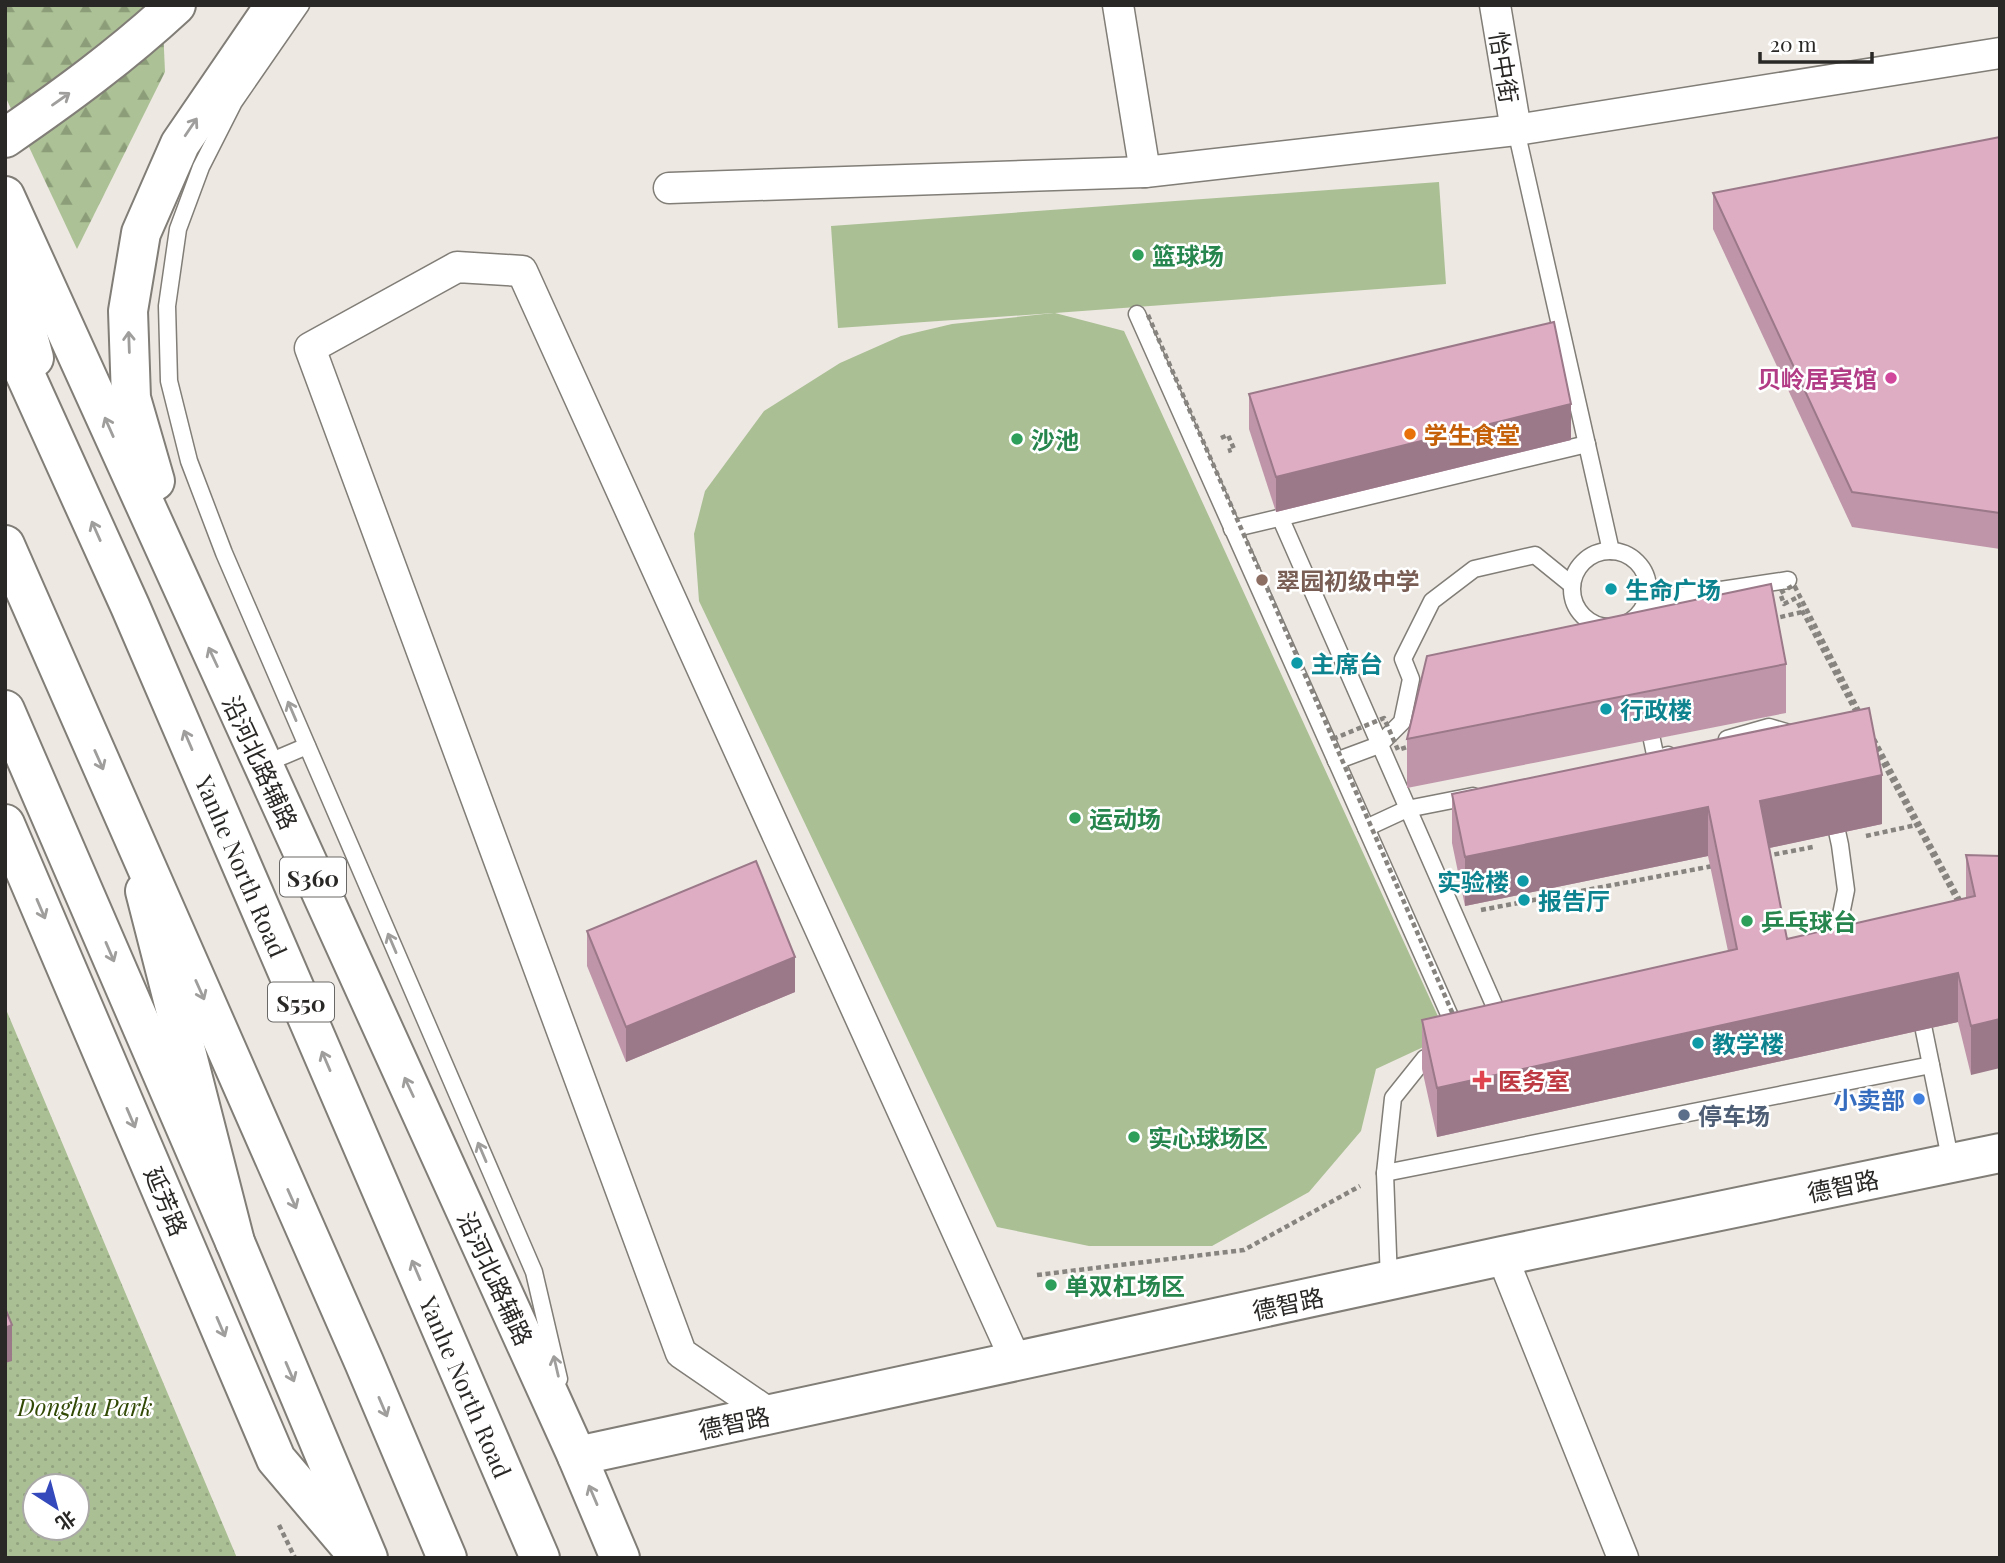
<svg xmlns="http://www.w3.org/2000/svg" width="2005" height="1563" font-family="'Playfair Display','Noto Sans SC',serif">
	<style>
		.green { fill: url(#green-dots); fill-rule: evenodd }
		.forest { fill: url(#forest-firs) }
		.pitch { fill: #aabf94 }
		.lines { fill: none; stroke-linecap: round; stroke-linejoin: round }
		.lane-casing { stroke: #817d77; stroke-width: 19 }
		.street-casing { stroke: #817d77; stroke-width: 33 }
		.secondary-casing { stroke: #817d77; stroke-width: 42 }
		.primary-casing { stroke: #817d77; stroke-width: 42 }
		.highway-casing { stroke: #817d77; stroke-width: 42 }
		.path { stroke: #87837f; stroke-width: 4.5; stroke-dasharray: 5 3.5; stroke-linecap: butt }
		.lane { stroke: #fff; stroke-width: 16 }
		.street { stroke: #fff; stroke-width: 30 }
		.secondary { stroke: #fff; stroke-width: 38 }
		.primary { stroke: #fff; stroke-width: 38 }
		.highway { stroke: #fff; stroke-width: 38 }
		.path-bridge { stroke: #87837f; stroke-width: 4.5; stroke-dasharray: 5 3.5; stroke-linecap: butt }
		.wall { fill: #bf95a9 }
		.shaded-wall { fill: #9b7989 }
		.building { fill: #deadc4; stroke: #9b7989; stroke-width: 2 }
		.oneway { stroke: #9f9e9d }
		.leisure-dot { fill: #2e9e5b; stroke: #fff; stroke-width: 2.5 }
		.hotel-dot { fill: #d1479c; stroke: #fff; stroke-width: 2.5 }
		.food-dot { fill: #e8710a; stroke: #fff; stroke-width: 2.5 }
		.education-dot { fill: #8d6e63; stroke: #fff; stroke-width: 2.5 }
		.culture-dot { fill: #0f9aa8; stroke: #fff; stroke-width: 2.5 }
		.health-dot { fill: #e0444e; stroke: #fff; stroke-width: 2.5 }
		.shop-dot { fill: #3f7fe0; stroke: #fff; stroke-width: 2.5 }
		.service-dot { fill: #5c6f8a; stroke: #fff; stroke-width: 2.5 }
		.labels { text-anchor: middle; dominant-baseline: central; stroke-width: 5; stroke-linejoin: round; paint-order: stroke }
		.shield { fill: #fff; stroke: #6a6867; stroke-width: 2 }
		.shield-label { font-size: 23px; font-weight: bold; fill: #2a2826 }
		.street-label { font-size: 24px; fill: #2a2826; stroke: #fff }
		.leisure-label { font-size: 24px; font-weight: bold; fill: #27864d; stroke: #fff; text-anchor: start }
		.hotel-label { font-size: 24px; font-weight: bold; fill: #b23c85; stroke: #fff; text-anchor: end }
		.food-label { font-size: 24px; font-weight: bold; fill: #c56008; stroke: #fff; text-anchor: start }
		.education-label { font-size: 24px; font-weight: bold; fill: #785e54; stroke: #fff; text-anchor: start }
		.culture-label { font-size: 24px; font-weight: bold; fill: #0d838f; stroke: #fff; text-anchor: start }
		.health-label { font-size: 24px; font-weight: bold; fill: #be3a42; stroke: #fff; text-anchor: start }
		.shop-label { font-size: 24px; font-weight: bold; fill: #366cbe; stroke: #fff; text-anchor: end }
		.service-label { font-size: 24px; font-weight: bold; fill: #4e5e75; stroke: #fff; text-anchor: start }
		.park-label { font-size: 24px; font-style: italic; fill: #314905; stroke: #fff }
	</style>
	<defs>
		<pattern id="green-dots" width="8" height="8" patternUnits="userSpaceOnUse" patternTransform="scale(1.75)"><rect width="8" height="8" fill="#aabf94"/><path d="M2 2h.1M6 6h.1" fill="none" stroke="#92a47f" stroke-width="1.8" stroke-linecap="round"/></pattern>
		<pattern id="forest-firs" width="22" height="20" patternUnits="userSpaceOnUse" patternTransform="scale(1.75)"><rect width="22" height="20" fill="#acc195"/><path d="M5 1l3.5 6h-7zM16 11l3.5 6h-7z" fill="#8c9d79"/></pattern>
	</defs>
	<rect width="100%" height="100%" fill="#ede8e2"/>
	<!-- green -->
	<path class="green" d="M5,1007l232,551h-232zM35,1486h42v42h-42z"/>
	<!-- forest -->
	<polygon class="forest" points="5,5 162,5 165,72 77,249 5,96"/>
	<!-- pitch -->
	<polygon class="pitch" points="1439,182 1446,284 1055,313 1124,331 1447,1036 1376,1069 1361,1131 1309,1192 1212,1246 1089,1246 997,1227 699,601 694,534 705,491 764,411 840,363 901,336 952,324 1054,313 838,328 831,226"/>
	<g class="lines">
		<!-- lane casing -->
		<g class="lane-casing">
			<g id="lane">
				<polyline points="301,5 234,102 201,167 178,229 167,306 169,381 189,461 224,553 534,1272 559,1379"/>
				<polyline points="1516,130 1611,551"/>
				<polyline points="1137,314 1457,1032"/>
				<polyline points="1280,517 1502,1023"/>
				<polyline points="1232,529 1587,444"/>
				<circle cx="1610" cy="589" r="38"/>
				<polyline points="1647,601 1788,580"/>
				<polyline points="1648,721 1656,759 1668,755"/>
				<polyline points="1727,739 1769,727 1793,734"/>
				<polyline points="281,757 307,746"/>
				<polyline points="1336,761 1379,745 1402,722 1411,679 1403,659 1432,601 1474,569 1535,555 1572,585"/>
				<polyline points="1833,813 1840,845 1846,890 1834,949"/>
				<polyline points="1366,828 1407,809 1473,796"/>
				<polyline points="1920,1011 1951,1163"/>
				<polyline points="1385,1173 1931,1065"/>
				<polyline points="1389,1281 1385,1173 1393,1098 1425,1058 1440,1055"/>
			</g>
		</g>
		<!-- street casing -->
		<g class="street-casing">
			<g id="street">
				<polyline points="1118,5 1145,172 1516,130 2000,53"/>
				<polyline points="1495,5 1516,130"/>
				<polyline points="669,188 1145,172"/>
				<polyline points="1502,1256 1623,1558"/>
				<polyline points="770,1414 681,1353 310,348 457,267 522,271 1016,1361"/>
			</g>
		</g>
		<!-- secondary casing -->
		<g class="secondary-casing">
			<g id="secondary">
				<polyline points="5,824 276,1459 360,1558"/>
				<polyline points="577,1456 1502,1256 2000,1153"/>
			</g>
		</g>
		<!-- primary casing -->
		<g class="primary-casing">
			<g id="primary">
				<polyline points="5,196 577,1456 620,1558"/>
				<polyline points="155,481 131,398 128,311 141,233 180,144 275,5"/>
				<polyline points="145,891 235,1242 368,1558"/>
			</g>
		</g>
		<!-- highway casing -->
		<g class="highway-casing">
			<g id="highway">
				<path d="M5,138c61,-42 117,-83 171,-133"/>
				<polyline points="5,251 34,358"/>
				<path id="s1" d="M5,330l125,276 410,952"/>
				<polyline points="5,545 364,1362 447,1558"/>
				<polyline points="5,710 235,1242"/>
			</g>
		</g>
		<!-- path -->
		<g class="path">
			<polyline points="1221,438 1228,435 1234,449 1228,451"/>
			<polyline points="1798,603 1858,716"/>
			<polyline points="1772,619 1802,612"/>
			<polyline points="1875,748 1959,904"/>
			<polyline points="1866,836 1916,825"/>
			<polyline points="1766,856 1813,847"/>
			<polyline points="1481,910 1713,866"/>
			<polyline points="1037,1275 1244,1250 1360,1186"/>
			<polyline points="279,1525 295,1558"/>
		</g>
		<!-- lane -->
		<use href="#lane" class="lane"/>
		<!-- street -->
		<use href="#street" class="street"/>
		<!-- secondary -->
		<use href="#secondary" class="secondary"/>
		<!-- primary -->
		<use href="#primary" class="primary"/>
		<!-- highway -->
		<use href="#highway" class="highway"/>
		<!-- path-bridge -->
		<g class="path-bridge">
			<polyline points="1148,315 1455,1019"/>
			<polyline points="1796,598 1784,604 1780,593 1794,585 1860,713"/>
			<polyline points="1333,739 1384,718 1398,750 1413,745"/>
			<polyline points="1874,739 1962,904"/>
		</g>
	</g>
	<!-- wall -->
	<g class="wall">
		<polygon points="2000,137 2000,549 1852,527 1713,229 1713,193"/>
		<polygon points="1249,394 1571,440 1276,512 1249,429"/>
		<polygon points="1786,664 1786,713 1407,788 1407,739"/>
		<polygon points="1869,708 1882,824 1769,848 1787,939 1966,898 1966,855 2000,856 1971,1075 1958,1022 1437,1137 1422,1069 1422,1020 1728,951 1708,856 1465,906 1452,843 1452,794"/>
		<polygon points="587,931 795,992 626,1062 587,966"/>
	</g>
	<!-- shaded-wall -->
	<g class="shaded-wall">
		<polygon points="1571,404 1571,440 1276,512 1276,477"/>
		<polygon points="1882,775 1882,824 1760,850 1760,801"/>
		<polygon points="1708,807 1708,856 1465,906 1465,857"/>
		<polygon points="795,957 795,992 626,1062 626,1027"/>
		<polygon points="1958,973 1958,1022 1437,1137 1437,1088"/>
		<polygon points="2000,1019 2000,1068 1971,1075 1971,1026"/>
		<polygon points="12,1325 12,1361 5,1363 5,1328"/>
	</g>
	<!-- building -->
	<g class="building">
		<polygon points="2000,137 2000,513 1852,492 1713,193"/>
		<polygon points="1554,322 1571,404 1276,477 1249,394"/>
		<polygon points="1771,584 1786,664 1407,739 1427,656"/>
		<polygon points="1869,708 1882,775 1760,801 1787,939 1975,896 1966,855 2000,856 2000,1019 1971,1026 1958,973 1437,1088 1422,1020 1737,949 1708,807 1465,857 1452,794"/>
		<polygon points="756,861 795,957 626,1027 587,931"/>
		<polygon points="5,1308 12,1325 5,1328"/>
	</g>
	<!-- one-way arrows -->
	<defs><path id="oneway-shaft" d="M-6 0H5M1.5-3L5.5 0L1.5 3" fill="none" stroke-width="1.6" stroke-linecap="round" stroke-linejoin="round" transform="scale(1.75)"/></defs>
	<g class="oneway">
		<use href="#oneway-shaft" transform="translate(61 99) rotate(-35)"/>
		<use href="#oneway-shaft" transform="translate(191 127) rotate(-56)"/>
		<use href="#oneway-shaft" transform="translate(129 342) rotate(-92)"/>
		<use href="#oneway-shaft" transform="translate(109 427) rotate(-114)"/>
		<use href="#oneway-shaft" transform="translate(96 531) rotate(-114)"/>
		<use href="#oneway-shaft" transform="translate(213 657) rotate(-115)"/>
		<use href="#oneway-shaft" transform="translate(292 711) rotate(-113)"/>
		<use href="#oneway-shaft" transform="translate(188 740) rotate(-113)"/>
		<use href="#oneway-shaft" transform="translate(99 760) rotate(66)"/>
		<use href="#oneway-shaft" transform="translate(41 909) rotate(67)"/>
		<use href="#oneway-shaft" transform="translate(392 943) rotate(-113)"/>
		<use href="#oneway-shaft" transform="translate(110 952) rotate(67)"/>
		<use href="#oneway-shaft" transform="translate(200 990) rotate(66)"/>
		<use href="#oneway-shaft" transform="translate(326 1061) rotate(-113)"/>
		<use href="#oneway-shaft" transform="translate(409 1087) rotate(-115)"/>
		<use href="#oneway-shaft" transform="translate(131 1118) rotate(67)"/>
		<use href="#oneway-shaft" transform="translate(482 1152) rotate(-113)"/>
		<use href="#oneway-shaft" transform="translate(292 1199) rotate(66)"/>
		<use href="#oneway-shaft" transform="translate(416 1270) rotate(-113)"/>
		<use href="#oneway-shaft" transform="translate(221 1327) rotate(67)"/>
		<use href="#oneway-shaft" transform="translate(556 1366) rotate(-103)"/>
		<use href="#oneway-shaft" transform="translate(290 1372) rotate(67)"/>
		<use href="#oneway-shaft" transform="translate(383 1407) rotate(67)"/>
		<use href="#oneway-shaft" transform="translate(593 1495) rotate(-113)"/>
	</g>
	<!-- markers -->
	<g class="leisure-dot">
		<circle cx="1138" cy="255" r="7"/>
		<circle cx="1017" cy="439" r="7"/>
		<circle cx="1075" cy="818" r="7"/>
		<circle cx="1747" cy="921" r="7"/>
		<circle cx="1134" cy="1137" r="7"/>
		<circle cx="1051" cy="1285" r="7"/>
	</g>
	<circle class="hotel-dot" cx="1891" cy="378" r="7"/>
	<circle class="food-dot" cx="1410" cy="434" r="7"/>
	<circle class="education-dot" cx="1262" cy="580" r="7"/>
	<g class="culture-dot">
		<circle cx="1611" cy="589" r="7"/>
		<circle cx="1297" cy="663" r="7"/>
		<circle cx="1606" cy="709" r="7"/>
		<circle cx="1523" cy="881" r="7"/>
		<circle cx="1524" cy="900" r="7"/>
		<circle cx="1698" cy="1043" r="7"/>
	</g>
	<path class="health-dot" d="M1478.5 1069.5h7v7h7v7h-7v7h-7v-7h-7v-7h7z"/>
	<circle class="shop-dot" cx="1919" cy="1099" r="7"/>
	<circle class="service-dot" cx="1684" cy="1115" r="7"/>
	<g class="labels">
		<!-- shield labels -->
		<g class="shield">
			<rect x="280" y="857.5" width="66" height="39" rx="5"/>
			<rect x="268" y="982.5" width="66" height="39" rx="5"/>
		</g>
		<g class="shield-label">
			<text x="313" y="877">S360</text>
			<text x="301" y="1002">S550</text>
		</g>
		<!-- street labels -->
		<g class="street-label">
			<text transform="translate(1505 67) rotate(81)">怡中街</text>
			<text transform="translate(261 762) rotate(65)">沿河北路辅路</text>
			<text stroke="none"><textPath href="#s1" startOffset="586">Yanhe North Road</textPath></text>
			<text transform="translate(1843 1185) rotate(-12)">德智路</text>
			<text transform="translate(167 1201) rotate(67)">延芳路</text>
			<text transform="translate(496 1278) rotate(65)">沿河北路辅路</text>
			<text transform="translate(1288 1303) rotate(-12)">德智路</text>
			<text stroke="none"><textPath href="#s1" startOffset="1153">Yanhe North Road</textPath></text>
			<text transform="translate(734 1422) rotate(-12)">德智路</text>
		</g>
		<!-- leisure labels -->
		<g class="leisure-label">
			<text x="1152" y="255">篮球场</text>
			<text x="1031" y="439">沙池</text>
			<text x="1089" y="818">运动场</text>
			<text x="1761" y="921">乒乓球台</text>
			<text x="1148" y="1137">实心球场区</text>
			<text x="1065" y="1285">单双杠场区</text>
		</g>
		<!-- hotel labels -->
		<g class="hotel-label">
			<text x="1877" y="378">贝岭居宾馆</text>
		</g>
		<!-- food labels -->
		<g class="food-label">
			<text x="1424" y="434">学生食堂</text>
		</g>
		<!-- education labels -->
		<g class="education-label">
			<text x="1276" y="580">翠园初级中学</text>
		</g>
		<!-- culture labels -->
		<g class="culture-label">
			<text x="1625" y="589">生命广场</text>
			<text x="1311" y="663">主席台</text>
			<text x="1620" y="709">行政楼</text>
			<text x="1509" y="881" text-anchor="end">实验楼</text>
			<text x="1538" y="900">报告厅</text>
			<text x="1712" y="1043">教学楼</text>
		</g>
		<!-- health labels -->
		<g class="health-label">
			<text x="1498" y="1080">医务室</text>
		</g>
		<!-- shop labels -->
		<g class="shop-label">
			<text x="1905" y="1099">小卖部</text>
		</g>
		<!-- service labels -->
		<g class="service-label">
			<text x="1698" y="1115">停车场</text>
		</g>
		<!-- park labels -->
		<g class="park-label">
			<text x="85" y="1406">Donghu Park</text>
		</g>
	</g>
	<!-- border -->
	<rect width="2005" height="1563" fill="none" stroke="#2a2826" stroke-width="14"/>
	<!-- north arrow -->
	<g transform="translate(56 1507) rotate(144)"><circle r="33" fill="#ffffff" stroke="#aaa9a8" stroke-width="2"/>
	<path d="M0-5L12 26L0 18L-12 26Z" fill="#3449bb"/>
	<text y="-10" font-size="19" font-weight="bold" text-anchor="middle" fill="#2a2826">北</text>
	</g>
	<!-- scale -->
	<path d="M1760 52v10h112v-10" fill="none" stroke="#2a2826" stroke-width="3.5"/>
	<text x="1770" y="52" font-size="21" fill="#2a2826" stroke="#ffffff" stroke-width="5" paint-order="stroke">20 m</text>
</svg>
